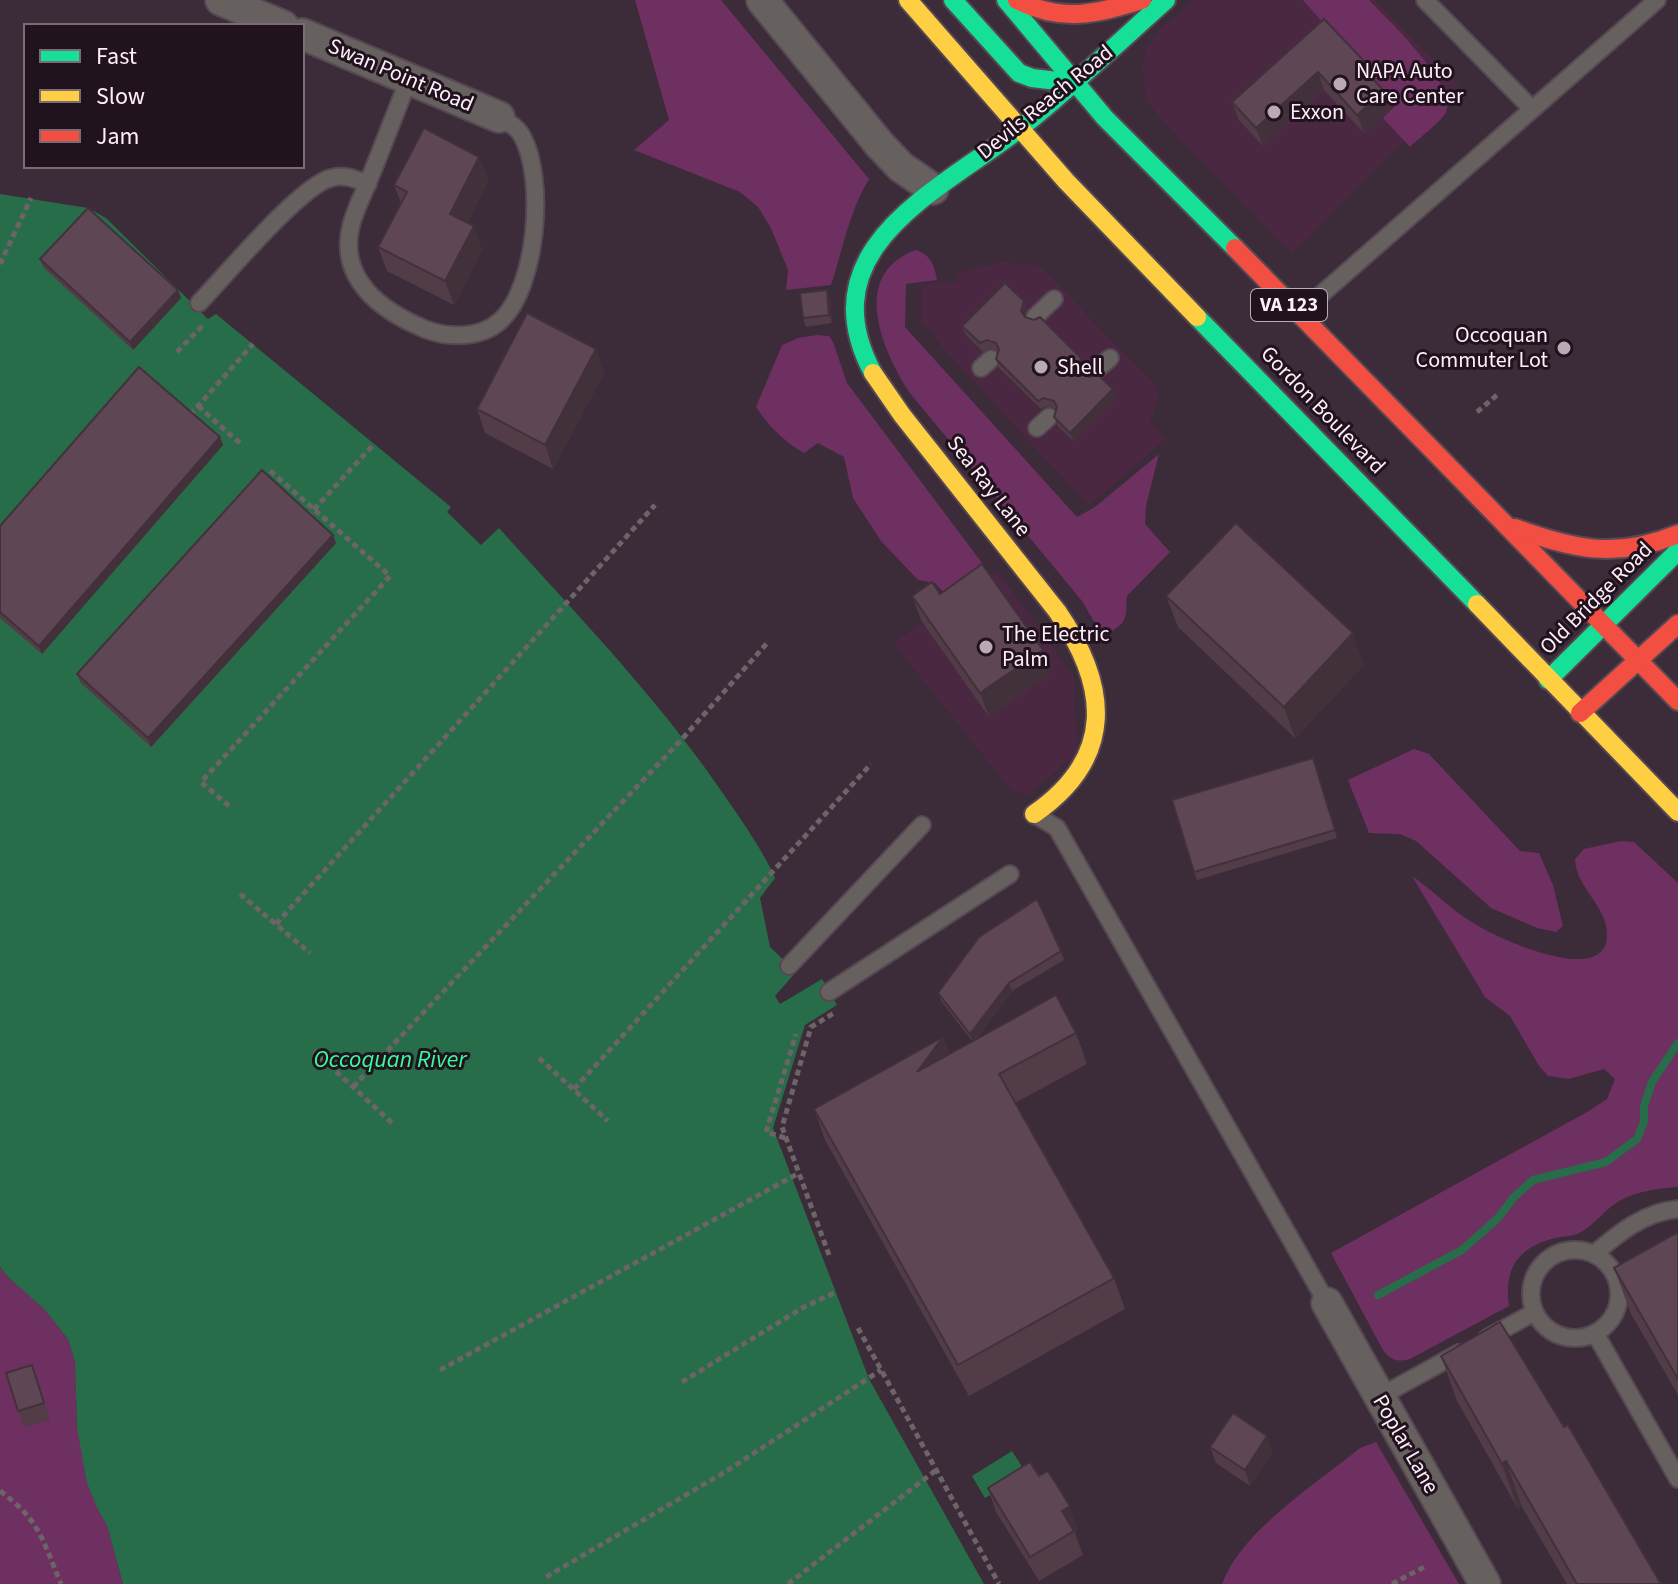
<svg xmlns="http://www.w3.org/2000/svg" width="1678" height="1584" font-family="'Source Sans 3',sans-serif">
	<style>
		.built { fill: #4b2842 }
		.green { fill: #6d3060 }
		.water { fill: #286d49 }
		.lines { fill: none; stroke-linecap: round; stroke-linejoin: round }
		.stream { stroke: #286d49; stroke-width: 8 }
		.lane-casing { stroke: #564852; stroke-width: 20 }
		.street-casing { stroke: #564852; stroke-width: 34 }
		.fast-casing { stroke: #564852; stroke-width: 22 }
		.slow-casing { stroke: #564852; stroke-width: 22 }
		.jam-casing { stroke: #564852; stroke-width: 22 }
		.path { stroke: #6c6466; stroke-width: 5; stroke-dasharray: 6 4; stroke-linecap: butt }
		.lane { stroke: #66615e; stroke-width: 16 }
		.street { stroke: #66615e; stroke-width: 30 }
		.fast { stroke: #16e098; stroke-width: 18 }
		.slow { stroke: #ffcf43; stroke-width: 18 }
		.jam { stroke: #f24e42; stroke-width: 18 }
		.wall { fill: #513c48 }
		.shaded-wall { fill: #42313b }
		.building { fill: #5e4654; stroke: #42313b; stroke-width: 2 }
		.poi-dot { fill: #bbaab6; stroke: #21131d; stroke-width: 3 }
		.labels { text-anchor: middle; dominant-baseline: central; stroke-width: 6; stroke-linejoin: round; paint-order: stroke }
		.shield { fill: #21131d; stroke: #bcacb8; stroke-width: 2 }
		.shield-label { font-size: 20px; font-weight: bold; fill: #ffeefa }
		.poi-label { font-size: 22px; fill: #ffeefa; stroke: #21131d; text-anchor: start }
		.street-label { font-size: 22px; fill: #ffeefa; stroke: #21131d }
		.water-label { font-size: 24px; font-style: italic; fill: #39fba0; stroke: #21131d }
	</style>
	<rect width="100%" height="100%" fill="#3c2b38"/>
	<!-- built -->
	<g class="built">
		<polygon points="1193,0 1374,0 1459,86 1292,254 1160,118 1146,99 1142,67 1146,49 1159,30"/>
		<polygon points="1001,262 1031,264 1043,269 1154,384 1159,396 1150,422 1166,439 1089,506 942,347 933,333 921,324 921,284 957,282 956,273"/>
		<polygon points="997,570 1073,676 1078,753 1027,795 1011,790 893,643"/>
	</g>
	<!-- green -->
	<g class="green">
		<path d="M635,0h86l148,179c-20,33 -26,70 -38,106l-45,5 2,-20 -17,-42 -13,-21 -18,-15 -106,-42 35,-30z"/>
		<path d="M1303,0h66c16,17 90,86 77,112 -5,10 -27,26 -36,35l-27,-29 13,-13z"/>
		<path d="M916,250c15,5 18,15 21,30l-31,4 -1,43 172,190 18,-10 64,-53 -13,52 -1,18 25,28 -43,44c-2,19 3,24 -16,36l-12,-2 -17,-29 -173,-209c-27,-42 -60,-118 7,-142z"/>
		<path d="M817,335l12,1 4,6 14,41 138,184 -39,28 -11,-12 -17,-3 -37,-39 -28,-43 -9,-41 -26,-14 -14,10c-19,-11 -36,-27 -48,-46l26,-62 16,-7z"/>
		<polygon points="1414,749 1429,754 1520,851 1539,853 1553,885 1563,926 1556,932 1537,928 1491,908 1416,841 1400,834 1369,833 1348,780"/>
		<path d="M1621,841l13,1 44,41v304c-18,1 -45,5 -60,15 -14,8 -24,24 -39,31 -7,4 -17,3 -24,5 -38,10 -51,30 -46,68l-99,53c-12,3 -17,2 -26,-7l-53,-99 256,-141 20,-13 8,-20 -11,-10 -35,10 -21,-3 -9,-10 -29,-50 -25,-19 -73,-121c22,15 40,35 63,48 22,14 130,64 132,12 1,-30 -32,-49 -32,-77l9,-10z"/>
		<polygon points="0,1267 9,1278 44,1309 68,1339 75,1362 77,1428 99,1512 107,1524 123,1584 0,1584"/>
		<path d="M1376,1442l83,142h-237c19,-53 94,-100 138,-136z"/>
	</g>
	<!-- water -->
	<g class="water">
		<path d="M0,194l88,14 18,10 102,101 8,-5 235,193 -4,5 34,33 18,-17c78,87 160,171 225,267 18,26 38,54 51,83l-15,20 10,49 26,25 -21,24 5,8 42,-25 15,26 -32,20 -32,103 96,251 115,205h-861l-16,-59 -8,-13 -12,-29 -10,-55 -2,-66 -7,-23 -24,-30 -35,-31 -9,-11z"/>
		<polygon points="1012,1451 1026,1473 985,1498 972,1476"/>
	</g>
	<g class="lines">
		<!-- stream -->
		<polyline class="stream" points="1378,1295 1462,1250 1498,1218 1514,1197 1533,1180 1606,1162 1637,1139 1644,1122 1644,1106 1652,1082 1678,1043"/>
		<!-- lane casing -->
		<g class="lane-casing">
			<g id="lane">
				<polyline points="1425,0 1532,109"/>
				<path d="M409,79c-13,32 -25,64 -38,96 -6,16 -16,34 -20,51 -13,53 30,85 74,103 22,9 55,10 75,-8 37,-33 46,-142 22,-185 -5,-9 -14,-14 -23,-19"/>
				<path d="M199,303c26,-27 102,-118 132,-125 14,-4 24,1 37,6"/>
				<polyline points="1300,313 1657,0"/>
				<polyline points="1035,317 1054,299"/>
				<polyline points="981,368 991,359"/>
				<polyline points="1092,374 1110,358"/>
				<polyline points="1037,428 1049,417"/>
				<polyline points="1037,816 1057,828 1327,1303"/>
				<polyline points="789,966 922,825"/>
				<polyline points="829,992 1010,874"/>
				<circle cx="1575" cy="1294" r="44"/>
				<path d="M1594,1254c25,-21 50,-42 84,-45"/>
				<polyline points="1595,1333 1678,1479"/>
				<polyline points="1487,1338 1535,1312"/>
				<polyline points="1379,1397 1459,1353"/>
			</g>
		</g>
		<!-- street casing -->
		<g class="street-casing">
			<g id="street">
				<polyline points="221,0 283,26"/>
				<polyline points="762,0 880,145 901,167 933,189"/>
				<polyline points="302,34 499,117"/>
				<polyline points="1327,1303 1485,1584"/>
			</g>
		</g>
		<!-- fast casing -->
		<g class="fast-casing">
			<g id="fast">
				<polyline points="953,0 1019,73 1032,78 1074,83"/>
				<polyline points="1006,0 1105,118 1235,248"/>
				<polyline points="1197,317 1477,604"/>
				<path d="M873,373c-68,-127 71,-184 150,-247 50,-40 96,-84 143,-126"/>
				<polyline points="1548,680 1678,551"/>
			</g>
		</g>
		<!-- slow casing -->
		<g class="slow-casing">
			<g id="slow">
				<polyline points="908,0 1066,181 1197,317"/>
				<path d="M873,373l29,42 155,196c52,75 59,146 -23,203"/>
				<polyline points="1477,604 1678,812"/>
			</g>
		</g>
		<!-- jam casing -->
		<g class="jam-casing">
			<g id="jam">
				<path d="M1017,0c45,23 79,14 125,0"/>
				<polyline points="1235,248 1678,701"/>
				<path d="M1515,528c60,22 102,31 163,6"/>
				<polyline points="1580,713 1678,624"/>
			</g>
		</g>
		<!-- path -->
		<g class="path">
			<polyline points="0,264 31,198"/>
			<polyline points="177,352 204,324"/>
			<polyline points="198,406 243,446"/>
			<polyline points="1477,412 1497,395"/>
			<polyline points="190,415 253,344"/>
			<polyline points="307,517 374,444"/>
			<polyline points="229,806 201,782 390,576 267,468"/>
			<polyline points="240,894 310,953"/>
			<polyline points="276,924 655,505"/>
			<polyline points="314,1051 392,1123"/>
			<polyline points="539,1058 608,1121"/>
			<polyline points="353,1087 683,738 769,641"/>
			<polyline points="574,1089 871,764"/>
			<polyline points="785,1138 766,1132 796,1034"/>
			<polyline points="829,1255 782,1127 811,1027 834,1013"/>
			<polyline points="858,1328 999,1584"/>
			<polyline points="440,1370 799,1173"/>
			<polyline points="682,1382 802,1308 836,1292"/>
			<path d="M0,1491c40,29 43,50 61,93"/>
			<polyline points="546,1577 725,1472 881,1370"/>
			<polyline points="788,1584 935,1471"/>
			<polyline points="1392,1584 1426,1566"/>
		</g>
		<!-- lane -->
		<use href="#lane" class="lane"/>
		<!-- street -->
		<use href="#street" class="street"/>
		<!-- fast -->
		<use href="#fast" class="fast"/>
		<!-- slow -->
		<use href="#slow" class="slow"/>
		<!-- jam -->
		<use href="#jam" class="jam"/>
	</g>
	<!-- wall -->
	<g class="wall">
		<polygon points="1324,19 1364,61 1368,74 1391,109 1364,133 1324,90 1263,146 1239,120 1232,102"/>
		<polygon points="479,157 488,181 467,223 474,226 482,250 454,305 387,271 378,247 401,203 394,185"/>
		<polygon points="40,259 178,290 181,298 133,350 43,267"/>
		<polygon points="830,298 832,323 806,327 803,318"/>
		<polygon points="1024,301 1027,310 1025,317 1081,358 1084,366 1082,374 1116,398 1073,441 1057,425 1054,417 1056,409 1047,406 1041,409 998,367 996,359 998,351 990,348 983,352 965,334 962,326"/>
		<polygon points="596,349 604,373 553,469 485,433 477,409"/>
		<polygon points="220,437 223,445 42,654 0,618 0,526"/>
		<polygon points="336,543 151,747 80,682 77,674"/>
		<polygon points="940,594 1051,674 989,717 921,620 912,596"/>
		<polygon points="1166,596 1364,665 1295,738 1178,627"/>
		<polygon points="1316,766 1337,838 1197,880 1194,872"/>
		<polygon points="1061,951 1064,960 1012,991 976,1039 1076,1033 1087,1064 1015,1103 1114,1278 1125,1309 969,1396 825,1140 814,1109 943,1037 949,1054 972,1041 941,1001 938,993"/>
		<polygon points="1678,1232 1678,1395 1631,1314 1614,1268"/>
		<polygon points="1441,1356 1661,1584 1567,1584 1522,1507 1518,1509 1457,1401"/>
		<polygon points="38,1381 50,1420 24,1427 18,1411"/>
		<polygon points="1210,1447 1273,1452 1250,1486 1216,1463"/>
		<polygon points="988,1488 1078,1530 1075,1533 1083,1555 1039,1581 996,1512"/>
	</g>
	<!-- shaded-wall -->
	<g class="shaded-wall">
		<polygon points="1364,61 1370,79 1360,65"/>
		<polygon points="1318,72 1324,90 1263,146 1256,128"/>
		<polygon points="1384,91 1391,109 1364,133 1357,115"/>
		<polygon points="479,157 488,181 459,238 450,214"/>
		<polygon points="474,226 482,250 454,305 445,281"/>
		<polygon points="178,290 181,298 133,350 130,342"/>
		<polygon points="827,290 830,298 832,323 829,315"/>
		<polygon points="1024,301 1027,310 1024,319 1021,311"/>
		<polygon points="596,349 604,373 553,469 545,445"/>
		<polygon points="1081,358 1084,366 1081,375 1078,367"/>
		<polygon points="1113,389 1116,398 1073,441 1070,433"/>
		<polygon points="220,437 223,445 42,654 39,646"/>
		<polygon points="333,535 336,543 151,747 148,738"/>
		<polygon points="1353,633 1364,665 1295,738 1284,707"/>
		<polygon points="1043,650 1051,674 989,717 980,693"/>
		<polygon points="1009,983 1012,991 973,1042 970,1034"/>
		<polygon points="943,1037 954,1068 917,1072"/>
		<polygon points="1267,1436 1273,1452 1250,1486 1245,1470"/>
		<polygon points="1506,1461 1522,1507 1518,1509 1502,1464"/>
		<polygon points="1070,1506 1078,1530 1075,1533 1062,1511"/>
	</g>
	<!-- building -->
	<g class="building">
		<polygon points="1324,19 1364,61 1360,65 1384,91 1357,115 1318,72 1256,128 1232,102"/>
		<polygon points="424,128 479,157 450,214 474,226 445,281 378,247 407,192 394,185"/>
		<polygon points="88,208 178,290 130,342 40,259"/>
		<polygon points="1005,283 1024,301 1021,311 1025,317 1034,320 1040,317 1081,358 1078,367 1081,374 1090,377 1097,374 1113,389 1070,433 1054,417 1057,407 1054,401 1044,398 1038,401 996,359 999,349 996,343 987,340 980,343 962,326"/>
		<polygon points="827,290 829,315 803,318 800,293"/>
		<polygon points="527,313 596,349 545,445 477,409"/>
		<polygon points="139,367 220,437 39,646 0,612 0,526"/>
		<polygon points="262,470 333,535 148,738 77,674"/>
		<polygon points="1236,523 1353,633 1284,707 1166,596"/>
		<polygon points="982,564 1043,650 980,693 912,596 932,582 940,594"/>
		<polygon points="1313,758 1335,830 1194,872 1172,800"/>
		<polygon points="1037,899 1061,951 1009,983 970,1034 938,993 979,937"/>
		<polygon points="1056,995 1076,1033 999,1074 1114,1278 958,1365 814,1109 943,1037 917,1072"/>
		<polygon points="1678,1232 1678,1379 1614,1268"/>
		<polygon points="1500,1322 1564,1427 1568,1425 1661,1584 1577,1584 1506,1461 1502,1464 1441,1356"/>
		<polygon points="32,1365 44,1403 18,1411 6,1373"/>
		<polygon points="1233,1413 1267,1436 1245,1470 1210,1447"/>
		<polygon points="1030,1462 1039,1476 1048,1471 1070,1506 1062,1511 1074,1531 1030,1557 988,1488"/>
	</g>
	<!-- markers -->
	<g class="poi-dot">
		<circle cx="1340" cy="84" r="8"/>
		<circle cx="1274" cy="112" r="8"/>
		<circle cx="1564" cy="348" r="8"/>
		<circle cx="1041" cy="367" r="8"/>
		<circle cx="986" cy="647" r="8"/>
	</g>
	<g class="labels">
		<!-- shield labels -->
		<rect class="shield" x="1251" y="289" width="76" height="32" rx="6"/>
		<g class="shield-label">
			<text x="1289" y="305">VA 123</text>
		</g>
		<!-- poi labels -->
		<g class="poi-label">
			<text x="1356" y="71">NAPA Auto<tspan x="1356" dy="25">Care Center</tspan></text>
			<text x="1290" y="112">Exxon</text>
			<text x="1548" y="335" text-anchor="end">Occoquan<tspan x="1548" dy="25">Commuter Lot</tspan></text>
			<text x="1057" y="367">Shell</text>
			<text x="1002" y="634">The Electric<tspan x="1002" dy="25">Palm</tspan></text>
		</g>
		<!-- street labels -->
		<g class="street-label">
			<text transform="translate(401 75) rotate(23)">Swan Point Road</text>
			<text transform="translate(1045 102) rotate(-39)">Devils Reach Road</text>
			<text transform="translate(1323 410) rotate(46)">Gordon Boulevard</text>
			<text transform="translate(989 486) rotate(52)">Sea Ray Lane</text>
			<text transform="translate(1596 598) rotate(-45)">Old Bridge Road</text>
			<text transform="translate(1406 1444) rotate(60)">Poplar Lane</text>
		</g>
		<!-- water labels -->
		<g class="water-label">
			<text x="390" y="1059">Occoquan River</text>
		</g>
	</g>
	<!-- legend -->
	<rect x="24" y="24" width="280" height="144" fill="#21131d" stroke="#7a6b75" stroke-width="2"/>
	<rect x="40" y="50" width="40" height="12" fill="#16e098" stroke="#7a6b75" stroke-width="2"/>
	<text x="96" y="64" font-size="24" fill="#ffeefa">Fast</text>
	<rect x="40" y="90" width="40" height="12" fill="#ffcf43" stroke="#7a6b75" stroke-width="2"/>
	<text x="96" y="104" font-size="24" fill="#ffeefa">Slow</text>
	<rect x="40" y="130" width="40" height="12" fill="#f24e42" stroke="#7a6b75" stroke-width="2"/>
	<text x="96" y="144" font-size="24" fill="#ffeefa">Jam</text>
</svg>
